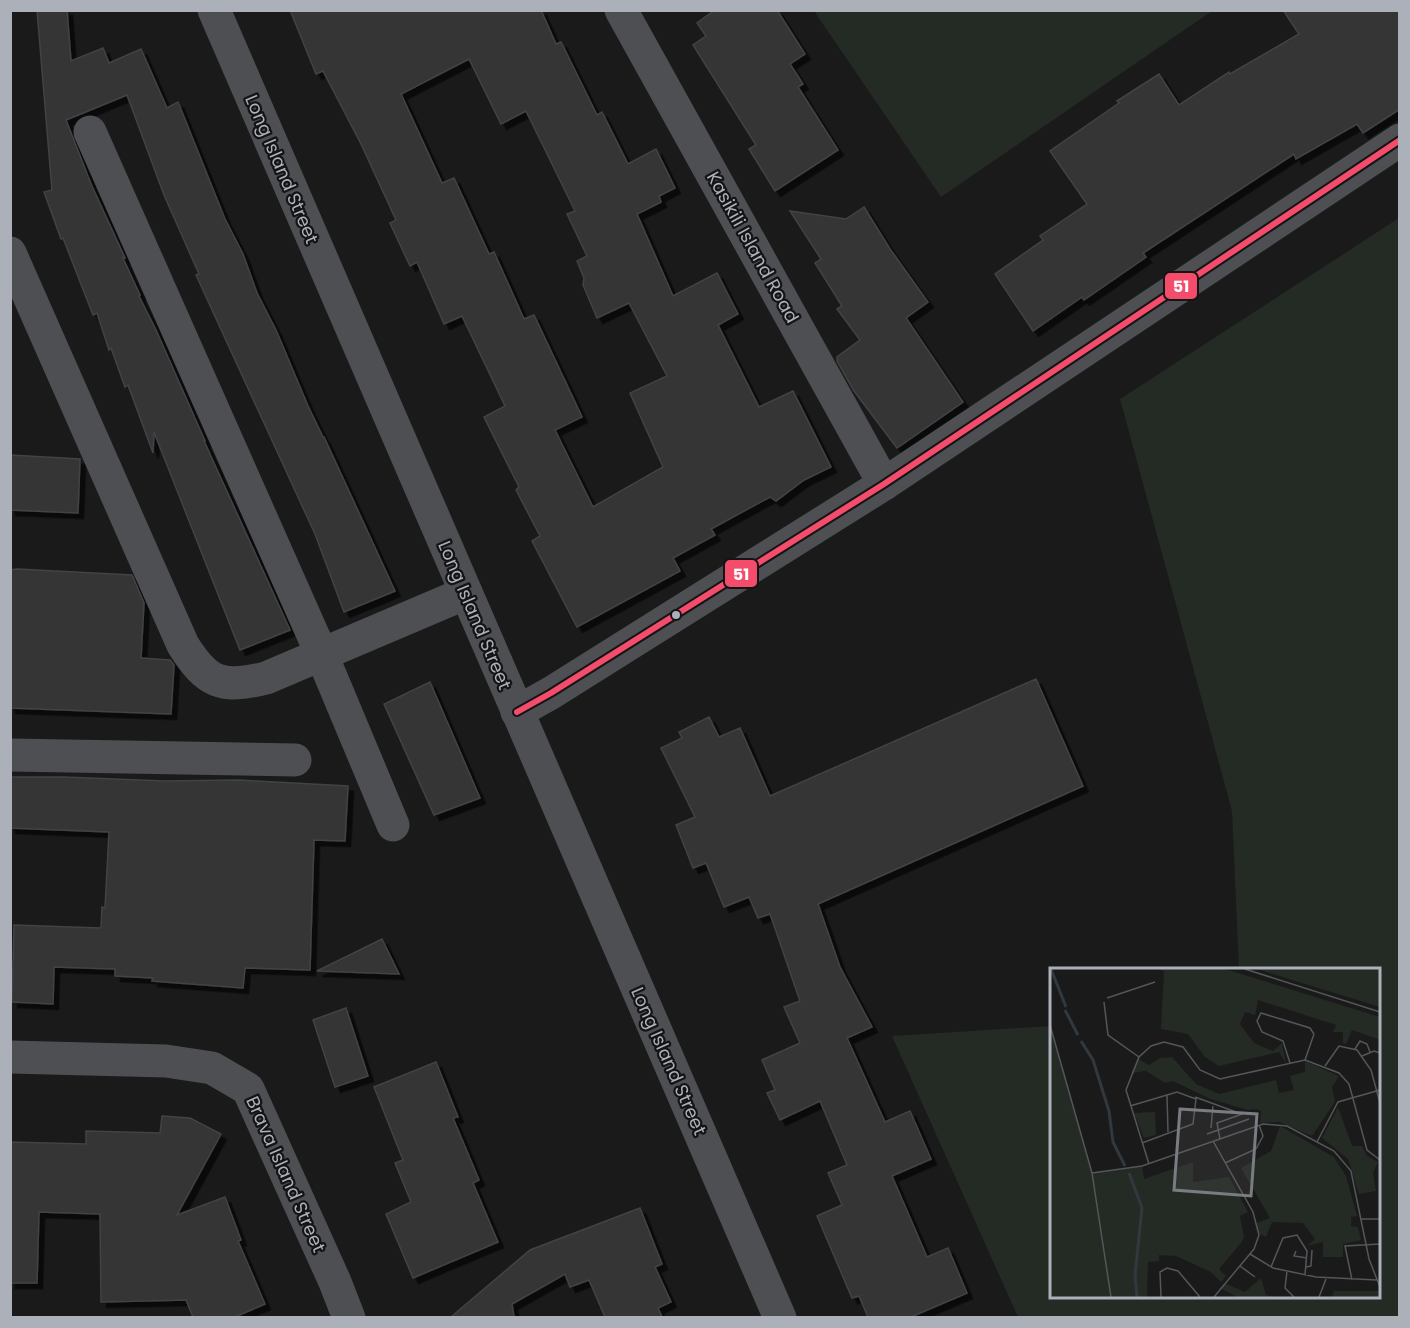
<svg xmlns="http://www.w3.org/2000/svg" width="1410" height="1328" font-family="Poppins,sans-serif">
	<style>
		.green { fill: #242a24 }
		.building { fill: #343435; stroke: #424346; stroke-width: 1.5; fill-rule: evenodd; filter: url(#shadow) }
		.lines { fill: none; stroke-linecap: round; stroke-linejoin: round }
		.minor { stroke: #4e4f52; stroke-width: 33 }
		.tertiary { stroke: #4e4f52; stroke-width: 33 }
		.bus-1-casing { stroke: #141416; stroke-width: 10 }
		.bus-1 { stroke: #f44d6c; stroke-width: 6 }
		.bus-dot { fill: #acb0b9; stroke: #141416; stroke-width: 2 }
		.labels { text-anchor: middle; dominant-baseline: central; stroke-width: 4.5; stroke-linejoin: round; paint-order: stroke }
		.street-label { font-size: 18px; fill: #acb0b9; stroke: #141416 }
		.inset-river { fill: none; stroke: #31393f; stroke-width: 3 }
		.inset-road { fill: none; stroke: #54565a; stroke-width: 1.5 }
		.view { fill: #797c81; fill-opacity: 0.15; stroke: #797c81; stroke-width: 3 }
		.inset-edge { fill: none; stroke: #acb0b9; stroke-width: 3 }
		.line-badge { stroke: #141416; stroke-width: 2 }
		.badge-label { font-size: 16px; text-anchor: middle; font-weight: bold; fill: #fff }
	</style>
	<defs>
		<filter id="shadow"><feDropShadow dx="5.5" dy="5.5" stdDeviation="0" flood-color="#0009"/></filter>
	</defs>
	<rect width="100%" height="100%" fill="#1a1a1a"/>
	<!-- green -->
	<g class="green">
		<polygon points="814,11 1212,11 941,197"/>
		<polygon points="1399,218 1399,1317 1018,1317 892,1036 1051,1026 1052,1296 1378,1296 1378,970 1239,969 1232,811 1120,399"/>
	</g>
	<!-- building -->
	<g class="building">
		<polygon points="37,10 67,10 71,61 103,48 109,63 141,49 167,108 178,102 225,219 243,254 257,293 276,330 308,406 323,437 324,437 395,591 344,612 315,534 196,275 199,274 164,195 127,95 66,120 91,184 125,258 123,258 140,295 139,296 156,330 205,441 204,441 290,630 240,650 154,432 153,453 128,385 125,387 111,348 109,350 97,313 93,315 63,238 61,239 44,192 52,190"/>
		<path d="M290,10h251l15,34 5,-2 36,73 5,-3 26,52 28,-15 19,39 -16,8 2,6 -24,12 36,82 44,-23 21,41 -20,11 41,82 34,-16 38,76 -27,13 -28,21 -6,-4 -59,32 4,6 -42,23 7,13 -103,56 -45,-86 8,-5 -24,-46 3,-3 -35,-70 21,-11 -43,-90 -18,8 -27,-62 -7,4 -20,-43 6,-3 -35,-76 -38,-73 -7,3zM469,59l32,65 25,-13 49,100 -8,3 20,42 -10,5 7,17 -1,7 14,33 32,-15 38,73 -37,17 33,74 -70,40 -38,-77 27,-13 -48,-102 -10,4 -30,-67 -5,2 -35,-76 -12,5 -41,-89z"/>
		<polygon points="715,10 777,10 805,54 790,64 803,84 798,87 838,150 775,191 749,149 756,145 693,45 706,36 697,23"/>
		<polygon points="1283,10 1400,10 1400,109 1363,133 1357,124 1296,159 1294,154 1143,253 1146,257 1084,300 1082,297 1033,331 995,274 1043,240 1040,236 1087,204 1050,151 1119,103 1117,101 1159,74 1179,105 1229,72 1230,74 1299,34"/>
		<polygon points="864,207 890,249 928,302 906,318 963,402 897,448 854,391 837,361 837,357 860,340 837,309 842,306 815,263 821,259 790,211 846,219"/>
		<polygon points="10,455 80,459 78,513 10,510"/>
		<polygon points="17,569 132,575 144,603 141,658 170,660 174,665 171,714 10,708 10,570"/>
		<polygon points="1036,679 1083,786 818,904 840,967 872,1027 847,1038 885,1122 910,1111 931,1159 892,1176 927,1257 948,1248 967,1293 911,1317 868,1317 859,1296 852,1298 817,1216 842,1205 828,1173 847,1165 820,1101 780,1120 767,1093 775,1090 762,1060 800,1043 784,1007 800,1001 770,914 758,918 749,897 724,907 706,863 693,868 676,825 695,817 661,748 682,738 679,732 709,717 719,737 740,728 770,796"/>
		<polygon points="430,682 480,798 434,815 384,704"/>
		<polygon points="10,777 64,777 164,781 239,780 348,786 345,841 314,840 310,970 245,968 243,988 152,981 153,978 115,976 115,969 54,967 53,1004 12,1002 14,925 101,928 102,907 105,908 109,832 10,828"/>
		<polygon points="382,939 399,974 317,971"/>
		<polygon points="346,1008 368,1076 335,1087 313,1020"/>
		<polygon points="436,1062 458,1117 453,1118 479,1180 473,1183 498,1242 413,1278 386,1214 411,1202 395,1163 403,1160 374,1087"/>
		<polygon points="162,1116 190,1118 221,1134 177,1215 225,1197 241,1240 238,1241 265,1304 235,1317 193,1317 186,1300 101,1302 100,1214 39,1212 37,1283 10,1283 10,1142 86,1144 86,1131 160,1133"/>
		<polygon points="640,1208 662,1264 655,1267 671,1302 658,1308 662,1317 605,1317 589,1280 570,1287 565,1274 512,1304 514,1317 451,1317 530,1250"/>
	</g>
	<g class="lines">
		<!-- minor -->
		<g class="minor">
			<polyline points="621,10 884,484"/>
			<polyline points="90,132 321,653 393,825"/>
			<path d="M10,253l173,392c24,38 38,44 83,33l200,-85"/>
			<polyline points="517,712 551,693 884,484 1400,140"/>
			<polyline points="10,755 295,760"/>
			<polyline points="10,1057 166,1061 212,1068 248,1089 335,1282 349,1318"/>
		</g>
		<!-- tertiary -->
		<polyline class="tertiary" points="214,10 780,1318"/>
		<!-- bus-1 casing -->
		<g class="bus-1-casing">
			<polyline id="bus-1" points="517,712 551,693 884,484 1400,140"/>
		</g>
		<!-- bus-1 -->
		<use href="#bus-1" class="bus-1"/>
	</g>
	<!-- markers -->
	<circle class="bus-dot" cx="676" cy="615" r="5"/>
	<g class="labels">
		<!-- street labels -->
		<g class="street-label">
			<text transform="translate(282 169) rotate(67)">Long Island Street</text>
			<text transform="translate(753 247) rotate(61)">Kasikili Island Road</text>
			<text transform="translate(475 615) rotate(67)">Long Island Street</text>
			<text transform="translate(669 1061) rotate(66)">Long Island Street</text>
			<text transform="translate(286 1174) rotate(66)">Brava Island Street</text>
		</g>
	</g>
	<!-- overview -->
	<g transform="translate(1050 968)">
		<rect width="330" height="330" fill="#1a1a1a"/>
		<path d="M108,1h67l155,48v23l-28,-10 -6,14 -3,-1v-11h-10l3,-7 -78,-25 -3,15 -10,-3 -5,12 14,19 19,8 9,-8 4,20 -7,-11 -60,14 -14,-9 -17,-23 -27,-5 3,-58zM207,1h123v38l-88,-27zM0,57l42,148 50,-7 2,13 49,-17v20l36,-5 19,35 -8,4 4,21 -3,6 -22,26 7,7 -5,6 -10,-10 -35,-16 -17,-1v6l-11,1 -1,35h-97zM122,89l24,27 23,10 57,-14 3,13 15,-3 -4,-14 15,-4v-11l34,15 -7,11 3,15 -23,34 -33,-14 -19,1 1,-12 -5,-2 -9,1 -39,-12 -35,-17 -8,2 -19,-12 -15,2 7,-14 11,6 11,-7zM288,139l14,39h10l5,10 11,6 -5,11 3,18 -17,3 -11,-35 -26,-21zM105,144l1,23 -12,3 -10,-25zM230,158l54,31 12,19 11,40 -6,1v9l7,1 3,13 -18,4v13h-20v-15l-16,4 8,-7 -12,-16 -31,-1 -6,15 -8,-4 -1,-10 13,-5 -29,-50 30,-17zM211,310l5,17 9,2h-38l-17,-9 4,-5 21,9zM284,323h45l1,6h-48z" fill="#242a24"/>
		<path class="inset-river" d="M1,1l15,38M15,42l13,25M31,73l12,19 16,51 4,31 12,24M79,205l13,35 -7,67 2,22"/>
		<path class="inset-road" d="M195,1l135,43M57,30l48,-16M54,34l4,33 31,22M0,57l42,148 19,124M305,81l5,-8 7,3 3,8M312,88l12,-5 6,2M255,92l9,-26M240,95l-7,-22 -21,-9 -5,-11 4,-8 49,15 4,6M275,98l14,-20 18,4 14,20 9,33M117,127l1,37M145,129l41,15M80,138l47,-14 19,7 -3,25 -51,19M161,160l2,-22M157,166l42,-15M170,171l-3,-16 28,-10M163,173l40,71 6,23 -5,14 -40,48M267,174l21,-40 42,-12M175,195l31,-14 7,-13 -4,-11M99,196l-23,-74 13,-33 12,-11 13,-4 19,5 17,23 20,9 85,-19 34,13 10,11 18,66 13,10M42,205l50,-7 121,-42 24,2 47,25 17,20 18,88 11,28M311,251h19M246,283l-2,5 13,2M200,286l23,14 43,9 61,3M190,298l15,11M221,299l12,-29 14,-3 10,16 -2,24M256,299l5,-1 1,-16M237,303l-2,17 9,9M302,312l-7,-34 35,-2M111,329l-1,-25 7,-4 11,3 22,26M269,329l7,-18"/>
		<path class="view" d="M130,141l77,5 -6,82 -77,-6z"/>
		<rect width="330" height="330" class="inset-edge"/>
	</g>
	<g class="line-badge">
		<rect x="1164" y="272" width="34" height="28" rx="6" fill="#f44d6c"/>
		<rect x="724" y="559" width="34" height="29" rx="6" fill="#f44d6c"/>
	</g>
	<g class="badge-label">
		<text x="1181" y="292">51</text>
		<text x="741" y="580">51</text>
	</g>
	<!-- border -->
	<rect width="1410" height="1328" fill="none" stroke="#acb0b9" stroke-width="24"/>
</svg>
